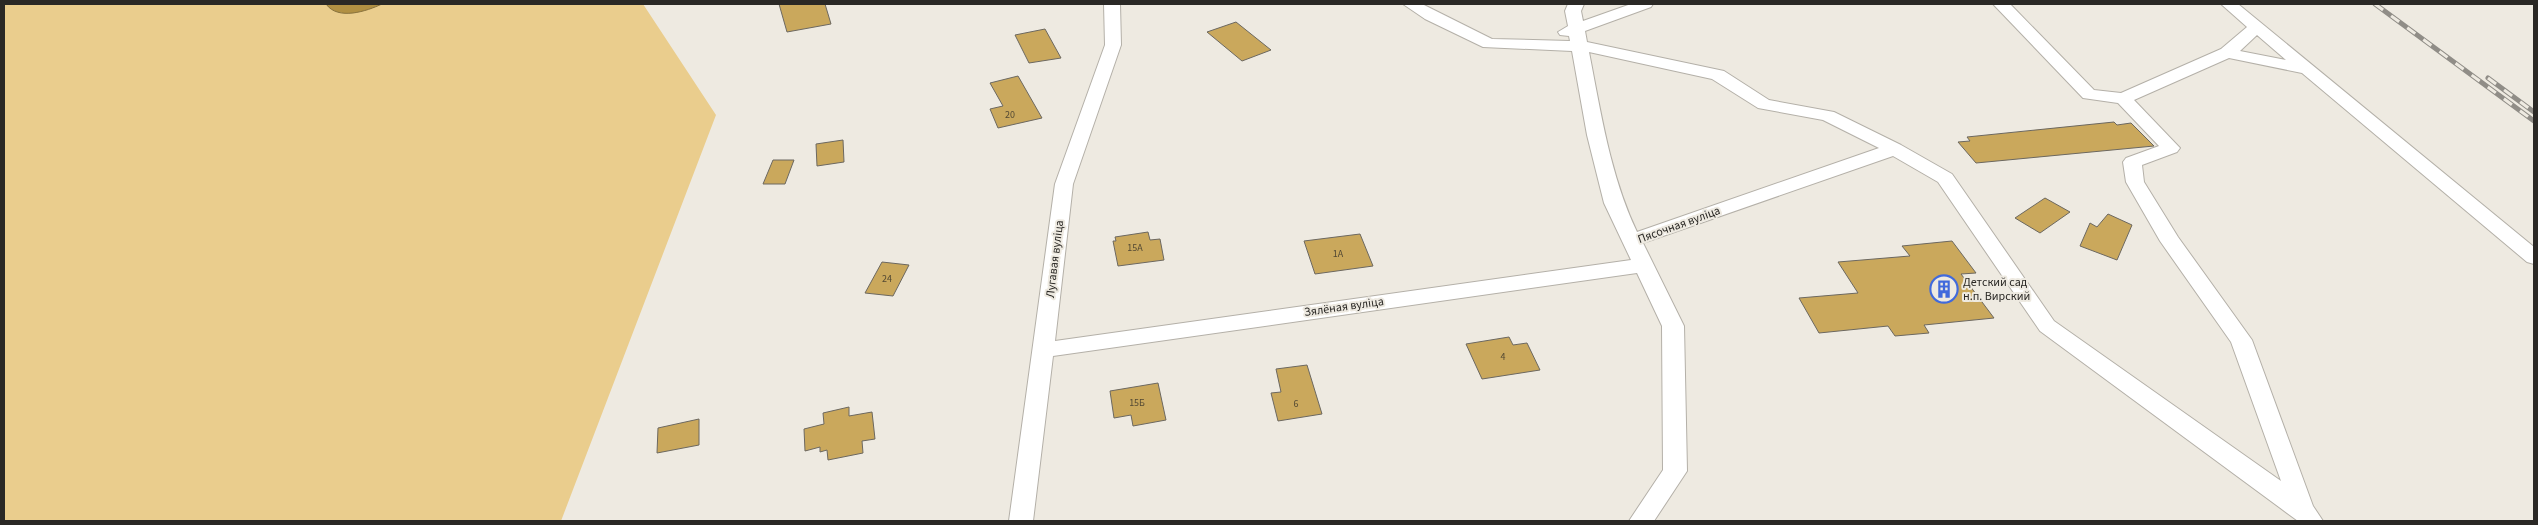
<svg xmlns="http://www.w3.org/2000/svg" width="2538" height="525" font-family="'Source Sans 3',sans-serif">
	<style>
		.green { fill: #eacd8d }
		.water { fill: #b19043; stroke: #88713a }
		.building { fill: #caa85c; stroke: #6c6860 }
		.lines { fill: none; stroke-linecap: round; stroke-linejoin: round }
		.minor-casing { stroke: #b4b0a8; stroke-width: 2 }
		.minor { fill: #fff; fill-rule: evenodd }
		.rail-casing { stroke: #908d87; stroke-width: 5 }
		.rail { stroke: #eeeae1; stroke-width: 3; stroke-dasharray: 10; stroke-linecap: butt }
		.labels { text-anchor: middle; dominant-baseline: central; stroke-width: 4; stroke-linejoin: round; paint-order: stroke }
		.number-label { font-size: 10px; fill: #524833 }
		.street-label { font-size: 12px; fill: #2a2825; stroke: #eeeae1 }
		.poi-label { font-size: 12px; fill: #2a2825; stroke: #eeeae1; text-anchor: start }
	</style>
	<rect width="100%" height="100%" fill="#eeeae1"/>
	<!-- green -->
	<path class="green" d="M4,4h322c12,17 40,7 56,0h261l73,111 -155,406h-557z"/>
	<!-- water -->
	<path class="water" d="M326,4h56c-15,7 -44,17 -56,0z"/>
	<!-- building -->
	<g class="building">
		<polygon points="779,4 825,4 831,24 787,32"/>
		<polygon points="1236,22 1271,50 1242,61 1207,32"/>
		<polygon points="1045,29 1061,58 1029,63 1015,35"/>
		<polygon points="1018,76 1042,118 998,128 990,109 1003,106 990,83"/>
		<polygon points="2114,122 2117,125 2131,123 2154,146 1976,163 1958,142 1970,141 1967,137"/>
		<polygon points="843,140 844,162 817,166 816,144"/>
		<polygon points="773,160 794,160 785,184 763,184"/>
		<polygon points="2045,198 2070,212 2040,233 2015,218"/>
		<polygon points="2108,214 2132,225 2117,260 2080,246 2090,223 2097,227"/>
		<polygon points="1148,232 1150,240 1160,239 1164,260 1118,266 1113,241 1116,241 1115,237"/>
		<polygon points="1360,234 1373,266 1315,274 1304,241"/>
		<polygon points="1952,241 1976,273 1961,274 1994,318 1924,325 1929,333 1895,336 1888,326 1819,333 1799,298 1858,293 1838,262 1910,256 1902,246"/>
		<polygon points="882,262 909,265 893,296 865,293"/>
		<polygon points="1509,337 1513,345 1527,343 1540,370 1482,379 1466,344"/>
		<polygon points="1307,365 1322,414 1278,421 1271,393 1281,392 1276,369"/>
		<polygon points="1158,383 1166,420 1133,426 1131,415 1114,418 1110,391"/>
		<polygon points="849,407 849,416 872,412 875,439 862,441 863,453 828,460 827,450 820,452 820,447 805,451 804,429 824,424 823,413"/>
		<polygon points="699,419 699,445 657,453 658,428"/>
	</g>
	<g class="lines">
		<!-- minor casing -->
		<g class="minor-casing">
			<path id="minor" d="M1104,4h16l1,41 -48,139 -18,157 576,-81 -27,-57 -17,-68 -15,-84 -89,-4 -58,-28 -22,-15h19l70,35 78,2 -1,-5 -9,-1 -2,-3 10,-6 -3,-15 3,-7h16l-3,7 2,10 48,-17h22l-2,3 -66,24 2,11 137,29 45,29 65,12 67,33 51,29 102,147 227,160 -50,-139 -71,-101 -34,-59 -3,-20 3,-4 33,-12 -41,-43 -35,-5 -90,-94h17l84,86 27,3 100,-44 26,-22 -26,-23h17l296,243v17l-7,-2 -225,-189 -73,-15 -95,42 46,48 -3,4 -35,13 2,17 34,55 74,103 61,166 10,15h-25l-258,-190 -102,-149 -45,-26 -250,87 41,83 3,145 -33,50h-25l34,-51 -1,-144 -25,-53 -584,83 -20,165h-24l46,-337 50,-139zM2257,35l29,25 -46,-9zM1589,52l123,27 46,29 65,12 56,28 -242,84c-27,-57 -36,-119 -48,-180z"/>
		</g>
		<!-- minor -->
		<use href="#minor" class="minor"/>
		<!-- rail casing -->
		<g class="rail-casing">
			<g id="rail">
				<polyline points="2375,4 2534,121"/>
				<polyline points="2488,78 2534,112"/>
			</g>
		</g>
		<!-- rail -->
		<use href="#rail" class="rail"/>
	</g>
	<!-- icons -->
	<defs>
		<g id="building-ring" transform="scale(1.4375)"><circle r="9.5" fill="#eeeae1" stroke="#416adc" stroke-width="1.5"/><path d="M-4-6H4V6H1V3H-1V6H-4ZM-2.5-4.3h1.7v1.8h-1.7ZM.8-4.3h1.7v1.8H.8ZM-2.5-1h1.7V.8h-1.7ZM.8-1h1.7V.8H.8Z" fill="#416adc"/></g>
	</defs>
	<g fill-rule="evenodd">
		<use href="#building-ring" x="1944" y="289"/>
	</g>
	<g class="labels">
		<!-- number labels -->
		<g class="number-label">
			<text x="1010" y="115">20</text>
			<text x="1135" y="248">15А</text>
			<text x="1338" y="254">1А</text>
			<text x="887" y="279">24</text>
			<text x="1503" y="357">4</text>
			<text x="1137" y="403">15Б</text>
			<text x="1296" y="404">6</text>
		</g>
		<!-- street labels -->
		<g class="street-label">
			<text transform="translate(1679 225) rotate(-20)">Пясочная вуліца</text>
			<text transform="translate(1055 259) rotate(-83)">Лугавая вуліца</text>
			<text transform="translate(1344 307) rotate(-8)">Зялёная вуліца</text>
		</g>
		<!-- poi labels -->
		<g class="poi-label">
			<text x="1963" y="282">Детский сад<tspan x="1963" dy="14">н.п. Вирский</tspan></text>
		</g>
	</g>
	<!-- border -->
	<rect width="2538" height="525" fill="none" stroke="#2a2825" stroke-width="10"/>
</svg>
